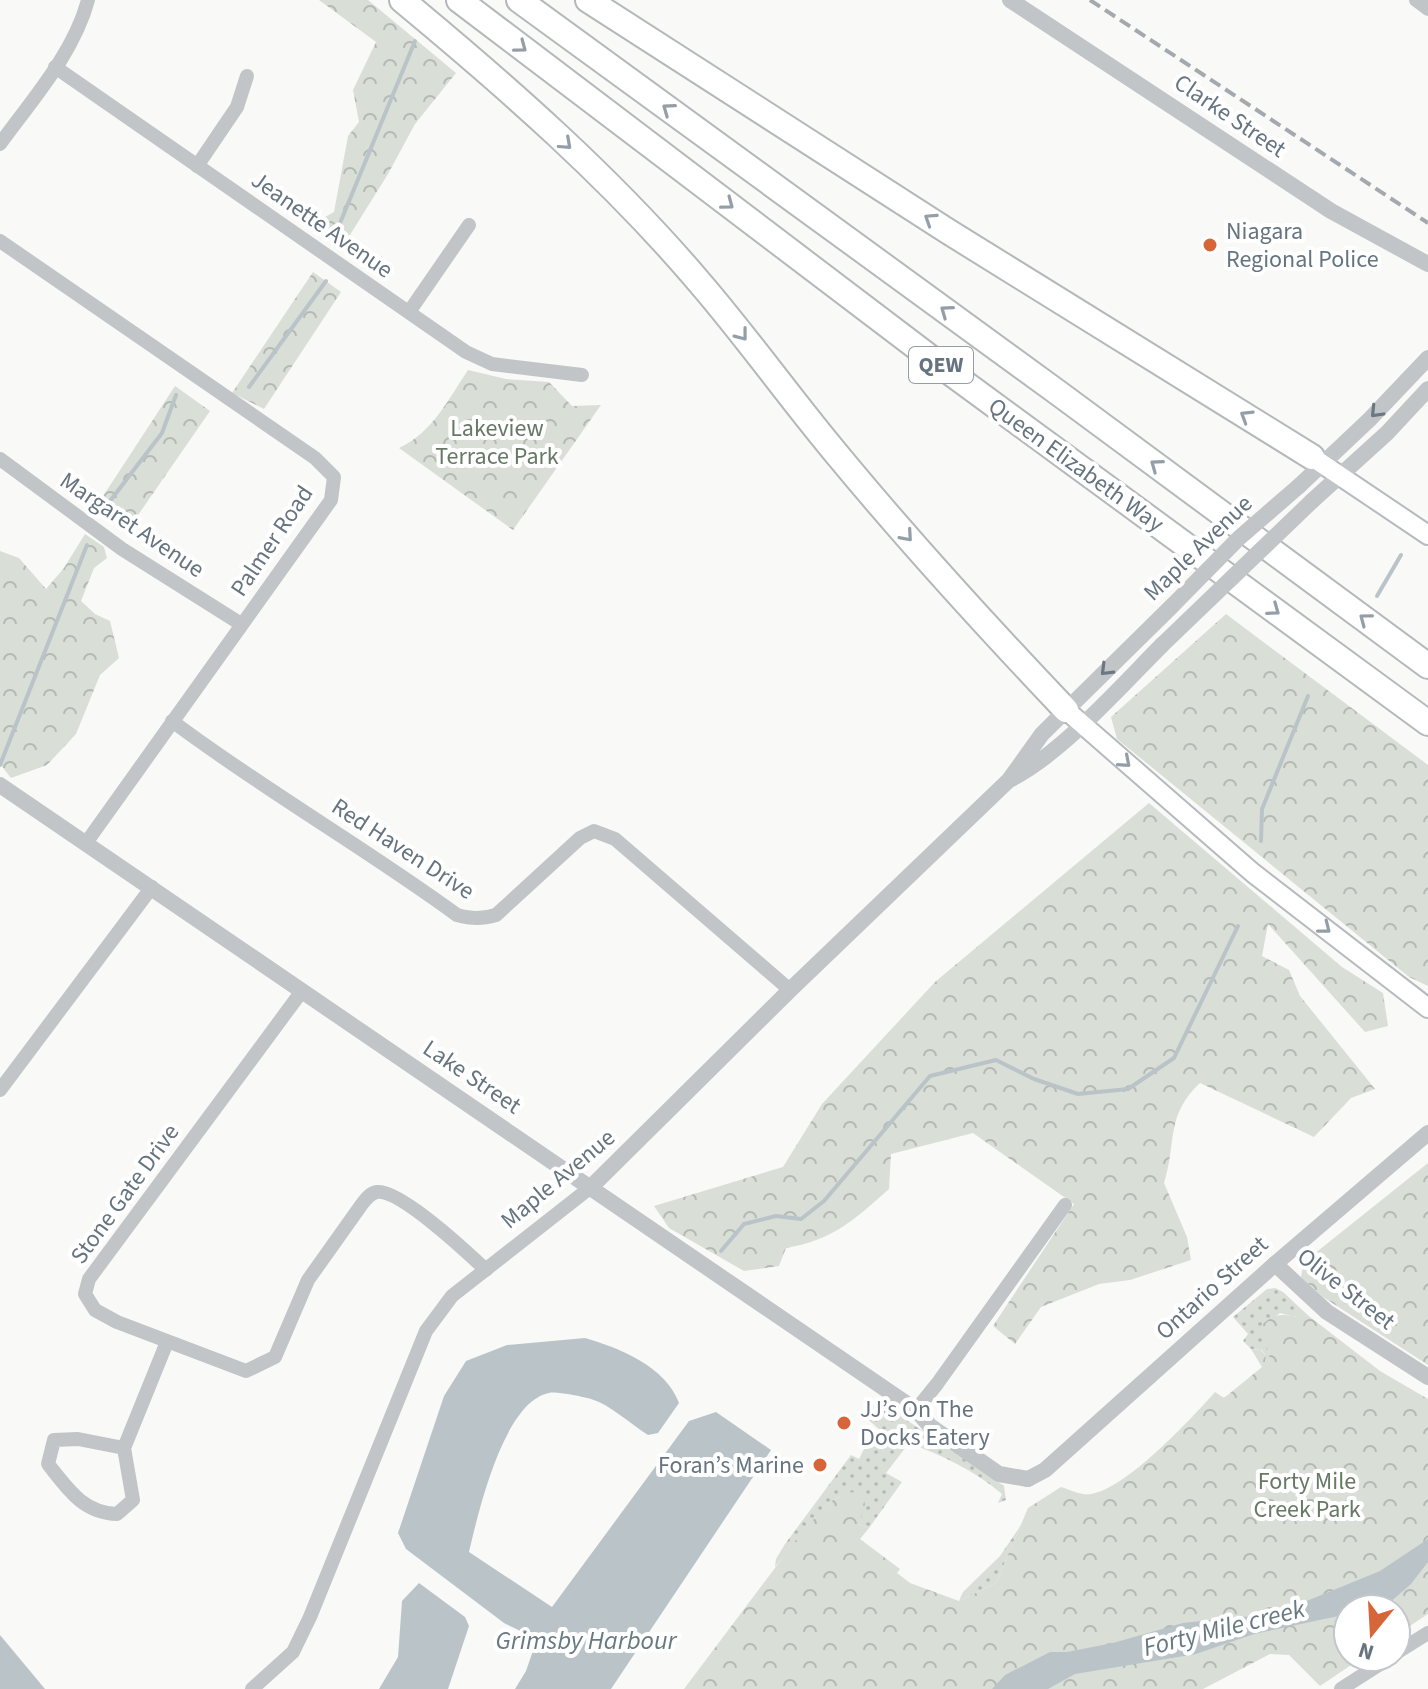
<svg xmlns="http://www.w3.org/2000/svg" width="1428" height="1689" font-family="'Source Sans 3',sans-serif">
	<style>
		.grass { fill: url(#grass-dots) }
		.forest { fill: url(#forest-crowns) }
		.water { fill: #bac4c8 }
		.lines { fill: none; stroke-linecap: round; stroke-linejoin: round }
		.stream { stroke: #bac4c8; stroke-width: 4 }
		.secondary-casing { stroke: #b6babf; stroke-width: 22 }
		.motorway-casing { stroke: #b4b8bb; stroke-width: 28 }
		.minor { stroke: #c1c5c8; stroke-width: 14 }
		.tertiary { stroke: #c1c5c8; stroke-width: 16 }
		.secondary { stroke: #fff; stroke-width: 18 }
		.motorway { stroke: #fff; stroke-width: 24 }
		.rail { stroke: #a3a9ae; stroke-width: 4; stroke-dasharray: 12 6; stroke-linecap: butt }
		.tertiary-bridge { stroke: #c1c5c8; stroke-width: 16 }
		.oneway { stroke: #949ea6 }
		.oneway2 { stroke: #6b7884 }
		.poi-dot { fill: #d7653a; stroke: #fff; stroke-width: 3 }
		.labels { text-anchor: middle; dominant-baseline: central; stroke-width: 8; stroke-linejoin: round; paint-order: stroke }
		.shield { fill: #fff; stroke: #949ea6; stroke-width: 2 }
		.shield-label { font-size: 22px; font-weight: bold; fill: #667480 }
		.street-label { font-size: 24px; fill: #667480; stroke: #fff }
		.poi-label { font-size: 24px; fill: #667480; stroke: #fff; text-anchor: start }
		.park-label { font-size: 24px; fill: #677965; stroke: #fff }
		.water-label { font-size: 26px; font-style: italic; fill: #677981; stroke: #fff }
	</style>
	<defs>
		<pattern id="grass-dots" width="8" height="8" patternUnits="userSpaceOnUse" patternTransform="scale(2)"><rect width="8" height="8" fill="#d9ded7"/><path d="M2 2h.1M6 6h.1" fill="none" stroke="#b4b9b4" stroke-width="1.8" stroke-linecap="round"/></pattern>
		<pattern id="forest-crowns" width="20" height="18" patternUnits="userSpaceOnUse" patternTransform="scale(2)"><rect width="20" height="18" fill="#d9ded7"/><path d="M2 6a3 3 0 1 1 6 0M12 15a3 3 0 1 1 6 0" fill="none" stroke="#b4b9b4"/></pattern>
	</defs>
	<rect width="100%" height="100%" fill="#f9f9f7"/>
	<!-- grass -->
	<g class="grass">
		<polygon points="1275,1288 1283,1292 1314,1321 1297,1314 1295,1317 1280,1313 1257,1330 1270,1353 1268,1363 1265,1363 1266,1356 1262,1350 1251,1349 1243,1341 1248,1334 1233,1317 1267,1289"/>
		<path d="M877,1400l127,86 2,14 -8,3 4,-9c-28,-24 -59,-38 -93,-51l-23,30 16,9 -33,46 -11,-4 -16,-29 -14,8 -53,64 1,-8 9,-15 66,-89 8,4 8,-16 5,1 10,-8 -1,-5 -16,-14z"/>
		<polygon points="1021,1525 996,1583 959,1601 963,1592 1000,1556"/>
	</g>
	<!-- forest -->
	<g class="forest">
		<polygon points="319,0 368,0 456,73 415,124 388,174 343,246 316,222 334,212 348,136 359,122 353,90 376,42"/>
		<polygon points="313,272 341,292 264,409 232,393"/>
		<path d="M468,370l38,9 43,3 23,24 29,-1 -88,125 -114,-82c33,-15 49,-48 69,-78z"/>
		<polygon points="175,386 210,411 127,531 94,510"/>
		<polygon points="85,534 104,547 107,558 94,568 81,601 95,614 110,621 119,658 100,675 76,734 47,765 11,778 0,764 0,551 19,558 46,589 64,568"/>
		<polygon points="1226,614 1428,765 1428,986 1409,977 1117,739 1111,717"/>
		<path d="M1149,803l193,164 41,26 5,33 -23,6 -97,-108 -6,32 27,14 11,26 75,93 -24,9 -37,39 -114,-54c-35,33 -23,59 -36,100l23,54 4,23 -61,20 -31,4 -58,23 -26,37 -22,-18 81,-122 -101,-71 -82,21 -2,35c-35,31 -56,51 -103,59l-7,18 -35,5 -75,-43 -15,-22 129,-39 39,-63 113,-122z"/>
		<polygon points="1428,1163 1428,1365 1323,1297 1301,1277 1304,1262"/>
		<path d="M1301,1310l79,61 48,28v215l-32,21v-26h-48v48h15l-43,29 -31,-31 -19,-1 -67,35h-519l112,-149 32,-37 14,-8 11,-3 11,3 1,13 -7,16 11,4 -9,11 40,30 -3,4 13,10 49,18 37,-18 32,-75 33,-21c10,3 21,9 30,7 35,-5 100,-75 124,-102l9,6 38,-31 -11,-18 10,1 5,6 -1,6h3l2,-9 -14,-23c14,-13 20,-18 39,-13l3,-6z"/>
	</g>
	<!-- water -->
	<g class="water">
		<path d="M585,1338c35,10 81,29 94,65l-21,30 -10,2c-18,-11 -37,-30 -57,-36 -7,-2 -36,-8 -42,-6 -46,9 -71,121 -80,159l83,55 137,-186 27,-9 55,38 -160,239h-96l11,-18 11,-32 -33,-16 -98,-74 -8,-16 46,-137 22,-35 41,-16z"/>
		<polygon points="1428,1539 1428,1562 1411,1584 1387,1605 1370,1609 1348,1609 1348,1614 1254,1634 1196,1654 1075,1674 1048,1689 992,1689 1005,1675 1050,1652 1067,1652 1113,1643 1183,1623 1237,1617 1265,1616 1287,1609 1380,1571"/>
		<polygon points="419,1583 465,1617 469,1626 448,1689 379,1689 398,1657 402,1601"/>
		<polygon points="0,1635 45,1689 0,1689"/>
	</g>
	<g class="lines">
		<!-- stream -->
		<g class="stream">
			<polyline points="338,228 415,41"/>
			<polyline points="249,387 326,281"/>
			<polyline points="107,505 162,433 176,395"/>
			<polyline points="1377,596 1401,555"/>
			<polyline points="0,765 87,545"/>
			<polyline points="1261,841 1262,809 1308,696"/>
			<polyline points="721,1251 744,1224 776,1216 801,1219 824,1201 930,1076 996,1060 1034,1079 1078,1094 1128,1089 1174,1058 1238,926"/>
		</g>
		<!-- secondary casing -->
		<g class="secondary-casing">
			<g id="secondary">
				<polyline points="1312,457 1428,535"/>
				<polyline points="1066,710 1253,873 1428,1008"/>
			</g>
		</g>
		<!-- motorway casing -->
		<g class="motorway-casing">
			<g id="motorway">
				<path d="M402,0c105,87 210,179 298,283 49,57 92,118 140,175 72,87 148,170 226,252"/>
				<polyline points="459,0 944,368 1428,723"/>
				<polyline points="519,0 1057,392 1428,666"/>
				<polyline points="588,0 949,232 1312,457"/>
			</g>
		</g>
		<!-- minor -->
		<g class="minor">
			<polyline points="1416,0 1428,9"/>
			<polyline points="55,67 466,352 492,364 582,375"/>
			<path d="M0,144c32,-44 74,-91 88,-144"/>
			<polyline points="197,166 237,107 247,76"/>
			<polyline points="0,241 315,458 334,477 331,500 86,843"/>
			<polyline points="409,312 469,225"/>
			<polyline points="0,459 122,549 241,624"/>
			<path d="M172,721c92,69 192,126 285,194 15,4 25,4 39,0l84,-77 14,-7 21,8 175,151"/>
			<path d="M302,991l-213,288 -4,15 10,16 22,12 129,49 29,-14 33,-77 54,-76c4,-5 8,-11 15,-12 23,-3 91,61 109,78"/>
			<polyline points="0,1090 152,887"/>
			<polyline points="916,1410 937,1384 1065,1205"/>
			<path d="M124,1448l-46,-9 -24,1 -6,24c20,25 35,49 69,50l16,-14 -9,-52 43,-106"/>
			<polyline points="1396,1653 1428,1633"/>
			<polyline points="252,1689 293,1652 310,1617 426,1331 452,1296 591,1187"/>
			<polyline points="1341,1689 1391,1657"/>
		</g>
		<!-- tertiary -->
		<g class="tertiary">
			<polyline points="1010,0 1331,211 1428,264"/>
			<polyline points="1299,486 1370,419 1428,358"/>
			<polyline points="1312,501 1387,433 1428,389"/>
			<path d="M1011,779c50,-25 110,-93 151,-134"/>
			<polyline points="0,785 916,1410 930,1426 999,1474 1028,1479"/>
			<polyline points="591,1187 790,990 1009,780 1042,734 1172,606"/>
			<polyline points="1275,1264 1327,1312 1428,1377"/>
			<polyline points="1028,1479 1045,1470 1275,1264 1428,1133"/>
		</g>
		<!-- secondary -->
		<use href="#secondary" class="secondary"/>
		<!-- motorway -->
		<use href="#motorway" class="motorway"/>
		<!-- rail -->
		<polyline class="rail" points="1090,0 1428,223"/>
		<!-- tertiary-bridge -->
		<g class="tertiary-bridge">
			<polyline points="1172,606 1239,538 1299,486"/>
			<polyline points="1162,645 1312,501"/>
		</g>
	</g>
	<!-- one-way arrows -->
	<defs><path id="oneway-chevron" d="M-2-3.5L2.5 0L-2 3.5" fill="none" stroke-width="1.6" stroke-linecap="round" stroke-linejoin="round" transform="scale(2)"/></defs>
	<g class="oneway">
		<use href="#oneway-chevron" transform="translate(521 47) rotate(37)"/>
		<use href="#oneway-chevron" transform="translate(668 109) rotate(-144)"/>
		<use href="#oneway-chevron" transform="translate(566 144) rotate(42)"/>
		<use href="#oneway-chevron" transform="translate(728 204) rotate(37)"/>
		<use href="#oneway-chevron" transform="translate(930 219) rotate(-147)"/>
		<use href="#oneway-chevron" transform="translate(946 311) rotate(-144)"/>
		<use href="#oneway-chevron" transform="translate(742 335) rotate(52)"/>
		<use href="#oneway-chevron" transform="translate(1246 416) rotate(-148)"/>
		<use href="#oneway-chevron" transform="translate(1156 465) rotate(-144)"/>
		<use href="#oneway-chevron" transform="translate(907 536) rotate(49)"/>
		<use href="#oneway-chevron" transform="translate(1274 610) rotate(36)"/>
		<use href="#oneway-chevron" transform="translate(1365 619) rotate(-143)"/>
		<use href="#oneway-chevron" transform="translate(1125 762) rotate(41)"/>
		<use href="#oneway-chevron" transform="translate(1325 928) rotate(38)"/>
	</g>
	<g class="oneway2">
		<use href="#oneway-chevron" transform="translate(1376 412) rotate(134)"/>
		<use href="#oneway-chevron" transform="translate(1106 670) rotate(135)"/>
	</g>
	<!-- markers -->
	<g class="poi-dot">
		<circle cx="1210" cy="245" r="8"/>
		<circle cx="844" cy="1423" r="8"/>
		<circle cx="820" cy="1465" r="8"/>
	</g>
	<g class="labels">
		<!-- shield labels -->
		<rect class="shield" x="909" y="347" width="64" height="36" rx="6"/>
		<g class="shield-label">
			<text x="941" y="365">QEW</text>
		</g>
		<!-- street labels -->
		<g class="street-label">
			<text transform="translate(1230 116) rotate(34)">Clarke Street</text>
			<text transform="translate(322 225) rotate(35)">Jeanette Avenue</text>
			<text transform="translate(1076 465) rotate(36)">Queen Elizabeth Way</text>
			<text transform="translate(132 525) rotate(34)">Margaret Avenue</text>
			<text transform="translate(272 541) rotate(-56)">Palmer Road</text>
			<text transform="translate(1198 548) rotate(-44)">Maple Avenue</text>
			<text transform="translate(403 849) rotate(33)">Red Haven Drive</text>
			<text transform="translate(472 1077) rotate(34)">Lake Street</text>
			<text transform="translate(558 1179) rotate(-40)">Maple Avenue</text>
			<text transform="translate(125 1194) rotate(-54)">Stone Gate Drive</text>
			<text transform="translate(1212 1288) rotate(-42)">Ontario Street</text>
			<text transform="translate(1346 1289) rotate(38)">Olive Street</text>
		</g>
		<!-- poi labels -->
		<g class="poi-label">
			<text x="1226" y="231">Niagara<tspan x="1226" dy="28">Regional Police</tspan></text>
			<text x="860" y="1409">JJ’s On The<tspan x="860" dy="28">Docks Eatery</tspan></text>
			<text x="804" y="1465" text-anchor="end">Foran’s Marine</text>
		</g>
		<!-- park labels -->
		<g class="park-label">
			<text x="497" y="428">Lakeview<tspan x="497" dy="28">Terrace Park</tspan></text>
			<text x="1307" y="1481">Forty Mile<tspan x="1307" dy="28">Creek Park</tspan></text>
		</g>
		<!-- water labels -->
		<g class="water-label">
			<text transform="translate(1224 1628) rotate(-14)">Forty Mile creek</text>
			<text x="586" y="1640">Grimsby Harbour</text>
		</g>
	</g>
	<!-- north arrow -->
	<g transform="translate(1372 1633) rotate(198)"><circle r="38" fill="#ffffff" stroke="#c2c7cc" stroke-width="2"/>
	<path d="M0-6L14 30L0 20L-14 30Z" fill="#d7653a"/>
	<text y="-12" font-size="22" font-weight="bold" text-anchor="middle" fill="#667480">N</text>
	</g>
</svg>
